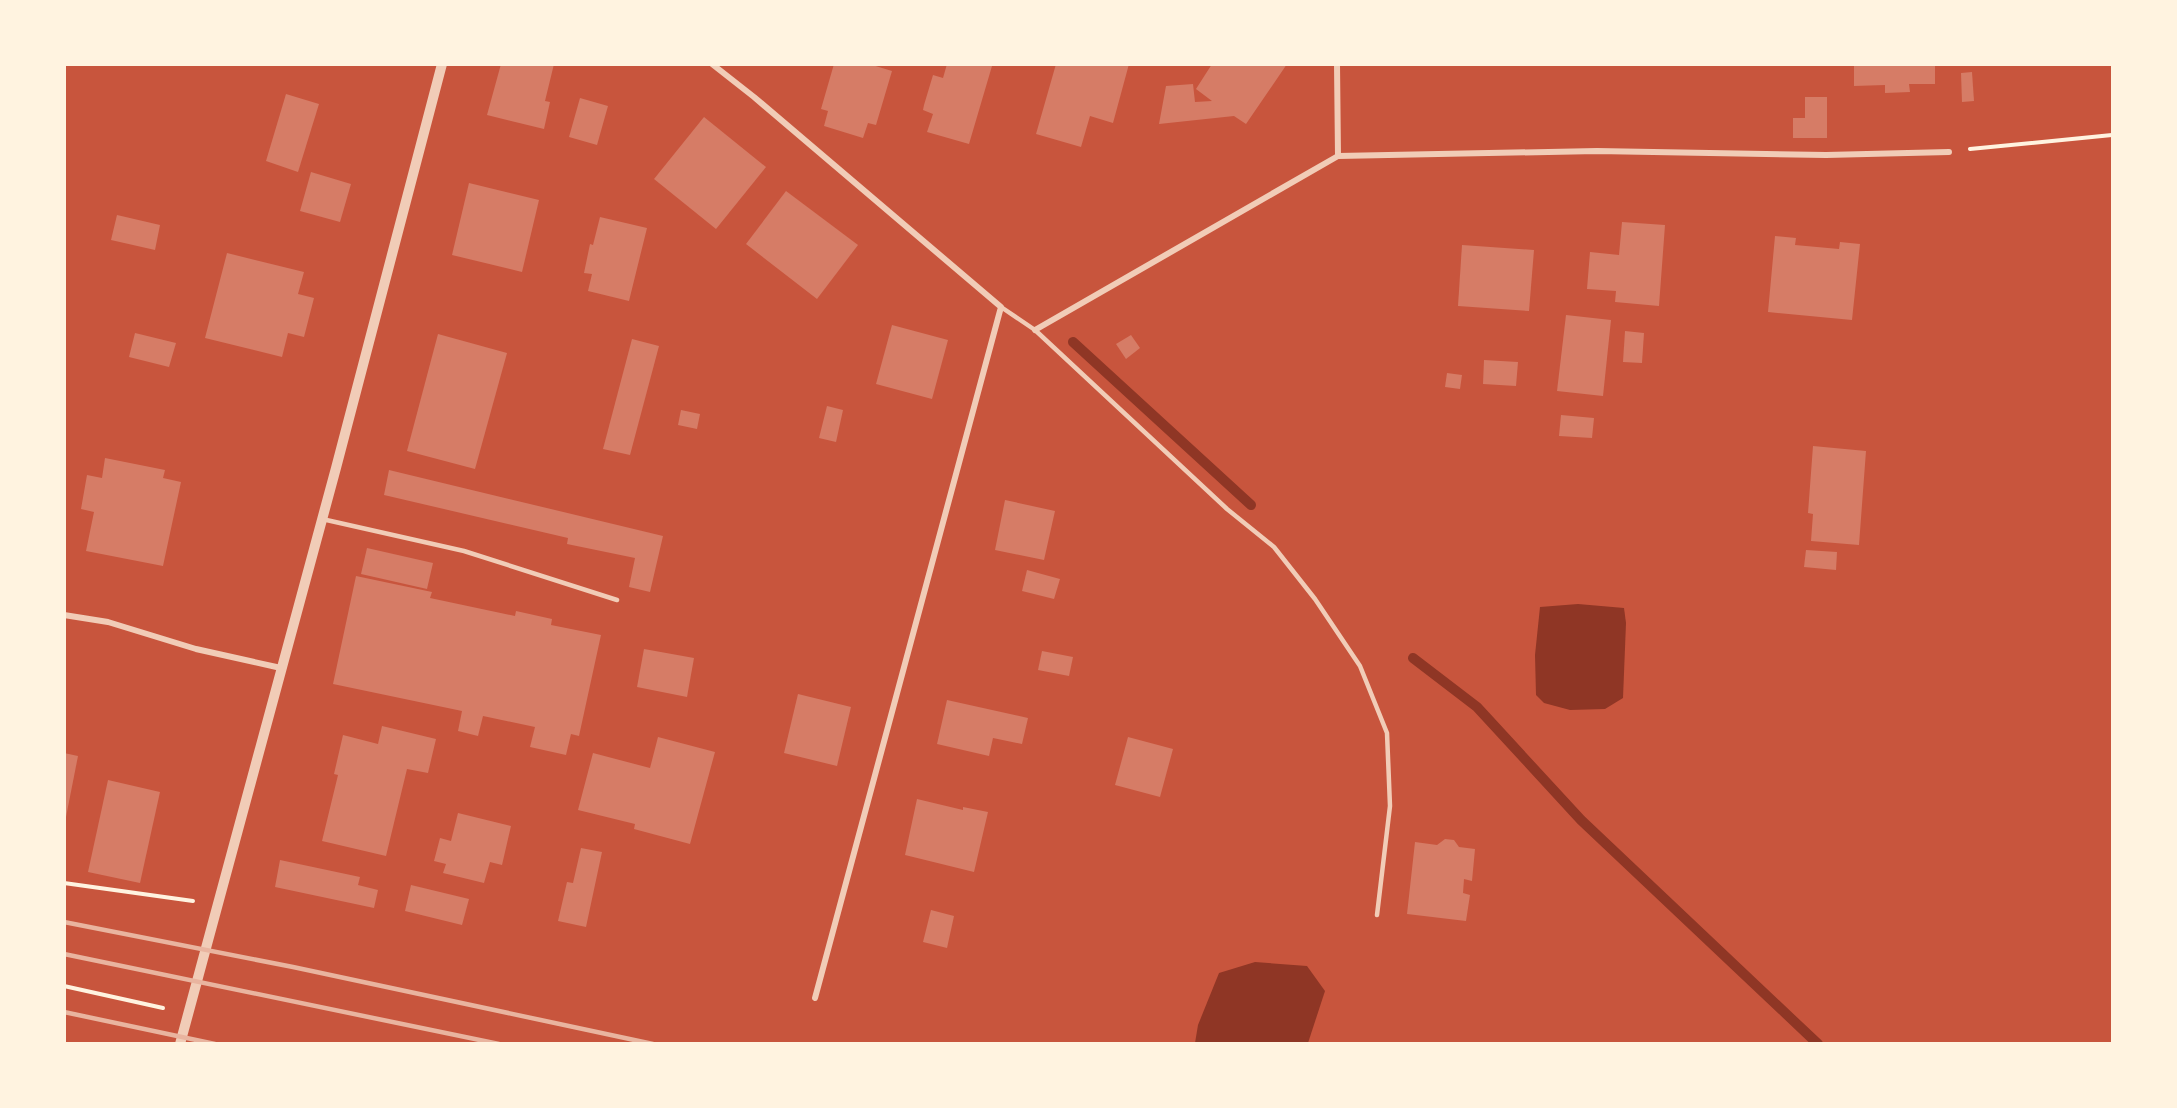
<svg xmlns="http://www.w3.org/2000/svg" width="2177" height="1108" font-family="'Work Sans',sans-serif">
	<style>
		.water { fill: #8f3625 }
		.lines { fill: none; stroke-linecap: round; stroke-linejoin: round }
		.stream { stroke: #8f3625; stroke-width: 10 }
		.building { fill: #d67c66 }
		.path { stroke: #fff3e0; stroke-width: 4 }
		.service { stroke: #f1ccb7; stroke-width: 4.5 }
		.minor { stroke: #f1ccb7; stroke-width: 6 }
		.tertiary { stroke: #f1ccb7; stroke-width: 10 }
		.rail { stroke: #e9b49f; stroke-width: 4.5 }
	</style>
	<rect width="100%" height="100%" fill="#c8553d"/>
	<!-- water -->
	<g class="water">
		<polygon points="1578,604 1624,608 1626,623 1623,698 1605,709 1570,710 1544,703 1536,695 1535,655 1540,607"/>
		<polygon points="1255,962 1307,966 1325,991 1308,1043 1195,1043 1198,1025 1219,973"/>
	</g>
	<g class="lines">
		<!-- stream -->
		<g class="stream">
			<polyline points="1073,342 1251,505"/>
			<polyline points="1413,658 1477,707 1581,820 1818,1044"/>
		</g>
	</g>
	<!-- building -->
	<g class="building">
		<polygon points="501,64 554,64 545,101 550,102 544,129 487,115"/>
		<polygon points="834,64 869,64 892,71 876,125 868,123 863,138 824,126 828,111 821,109"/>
		<polygon points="947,64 986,64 992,66 969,144 927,132 933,114 923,110 924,105 933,75 943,78"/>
		<polygon points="1056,64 1129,64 1113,123 1090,116 1081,147 1036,134"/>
		<polygon points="1212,64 1287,64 1246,124 1234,116 1159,124 1166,86 1193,84 1195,102 1212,101 1196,89"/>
		<polygon points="1854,64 1935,64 1935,84 1909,84 1910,92 1885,93 1885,85 1854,86"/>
		<polygon points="1972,72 1974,101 1962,102 1961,73"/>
		<polygon points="286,94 319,104 298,172 266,161"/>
		<polygon points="1805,97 1827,97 1827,138 1793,138 1793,118 1805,118"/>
		<polygon points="580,98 608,106 597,145 569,137"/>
		<polygon points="704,117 766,167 716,229 654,179"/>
		<polygon points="311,172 351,184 340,222 300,211"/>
		<polygon points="469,183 539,200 522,272 452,255"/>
		<polygon points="786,191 858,245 817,299 746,244"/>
		<polygon points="117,215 160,225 155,250 111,240"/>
		<polygon points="600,217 647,228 629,301 588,291 592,274 584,273 590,244 593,245"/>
		<polygon points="1622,222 1665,225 1659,306 1615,302 1616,291 1587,289 1590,252 1619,255"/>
		<polygon points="1775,236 1796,238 1795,245 1839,249 1840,242 1860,244 1852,320 1768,312"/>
		<polygon points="1462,245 1534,250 1529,311 1458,306"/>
		<polygon points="227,253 304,272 298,294 314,298 304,337 288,333 282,357 205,338"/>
		<polygon points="1566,315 1611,320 1603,396 1557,391"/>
		<polygon points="892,325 948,340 932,399 876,384"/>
		<polygon points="1625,331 1644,333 1642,363 1623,362"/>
		<polygon points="135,333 176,343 169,367 129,357"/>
		<polygon points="438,334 507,353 475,469 407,451"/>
		<polygon points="1131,335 1140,348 1126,359 1116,344"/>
		<polygon points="632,339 659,346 630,455 603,449"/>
		<polygon points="1484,360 1518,362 1516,386 1483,384"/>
		<polygon points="1447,373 1462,375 1460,389 1445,387"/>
		<polygon points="827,406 843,410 836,442 819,438"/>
		<polygon points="681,410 700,414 697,429 678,425"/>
		<polygon points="1561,415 1594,418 1592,438 1559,436"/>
		<polygon points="1813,446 1866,451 1859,545 1811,541 1813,514 1808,513"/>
		<polygon points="105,458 165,470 163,478 181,482 163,566 86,551 94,512 81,509 87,475 102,478"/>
		<polygon points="389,470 663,536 650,592 629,587 635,558 567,544 568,538 384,495"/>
		<polygon points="1005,500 1055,511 1044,560 995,550"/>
		<polygon points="367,548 433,563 427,589 361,574"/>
		<polygon points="1806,550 1837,552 1836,570 1804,567"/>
		<polygon points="1027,570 1060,579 1054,599 1022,591"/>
		<polygon points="356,576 432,592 430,598 515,616 516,611 552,619 551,625 601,635 579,736 571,734 566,755 530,747 535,727 483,716 478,736 458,731 462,711 333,684"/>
		<polygon points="644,649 694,658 687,697 637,687"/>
		<polygon points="1042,651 1073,657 1069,676 1038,670"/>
		<polygon points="798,694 851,707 837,766 784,753"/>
		<polygon points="947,700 1028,718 1022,744 993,738 989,756 937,744"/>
		<polygon points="382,726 436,739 428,773 407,769 386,856 322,841 338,775 334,774 343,735 378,744"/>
		<polygon points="658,737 715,752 690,844 634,829 635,824 578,810 593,753 650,768"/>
		<polygon points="1128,737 1173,749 1160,797 1115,785"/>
		<polygon points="64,753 78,756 66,817 64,817"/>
		<polygon points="108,780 160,792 140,883 88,872"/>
		<polygon points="917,799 963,810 963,807 988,812 974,872 905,855"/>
		<polygon points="458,813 511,826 502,865 490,862 484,883 443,873 446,864 434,861 440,838 451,841"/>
		<polygon points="1445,839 1454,840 1459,847 1475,849 1472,881 1464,879 1463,893 1470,895 1466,921 1407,914 1415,842 1437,845"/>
		<polygon points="581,848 602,852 586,927 558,921 567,882 573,883"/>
		<polygon points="280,860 360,877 358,885 378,890 374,908 275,887"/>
		<polygon points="411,885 469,899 462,925 405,911"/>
		<polygon points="931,910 954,916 947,948 923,942"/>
	</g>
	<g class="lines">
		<!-- path -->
		<g class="path">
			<polyline points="1970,149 2112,135"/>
			<polyline points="64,883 193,901"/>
			<polyline points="64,986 163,1008"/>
		</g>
		<!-- service -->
		<g class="service">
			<polyline points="1001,307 1035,330 1227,509 1274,547 1315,599 1360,666 1387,733 1390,806 1377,915"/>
			<polyline points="322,519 464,551 617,600"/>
		</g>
		<!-- minor -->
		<g class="minor">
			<polyline points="712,64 754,97 1001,307 815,998"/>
			<polyline points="1338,156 1597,151 1826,155 1949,152"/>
			<polyline points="1035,330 1338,156 1337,64"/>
			<polyline points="64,615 108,622 196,649 281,668"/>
		</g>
		<!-- tertiary -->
		<polyline class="tertiary" points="180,1044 336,468 442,64"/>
		<!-- rail -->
		<g class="rail">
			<polyline points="64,922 293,967 653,1044"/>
			<polyline points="64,954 499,1044"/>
			<polyline points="64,1012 215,1044"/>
		</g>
	</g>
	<!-- border -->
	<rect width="2177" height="1108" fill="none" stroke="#fff3e0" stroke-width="132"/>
</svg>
